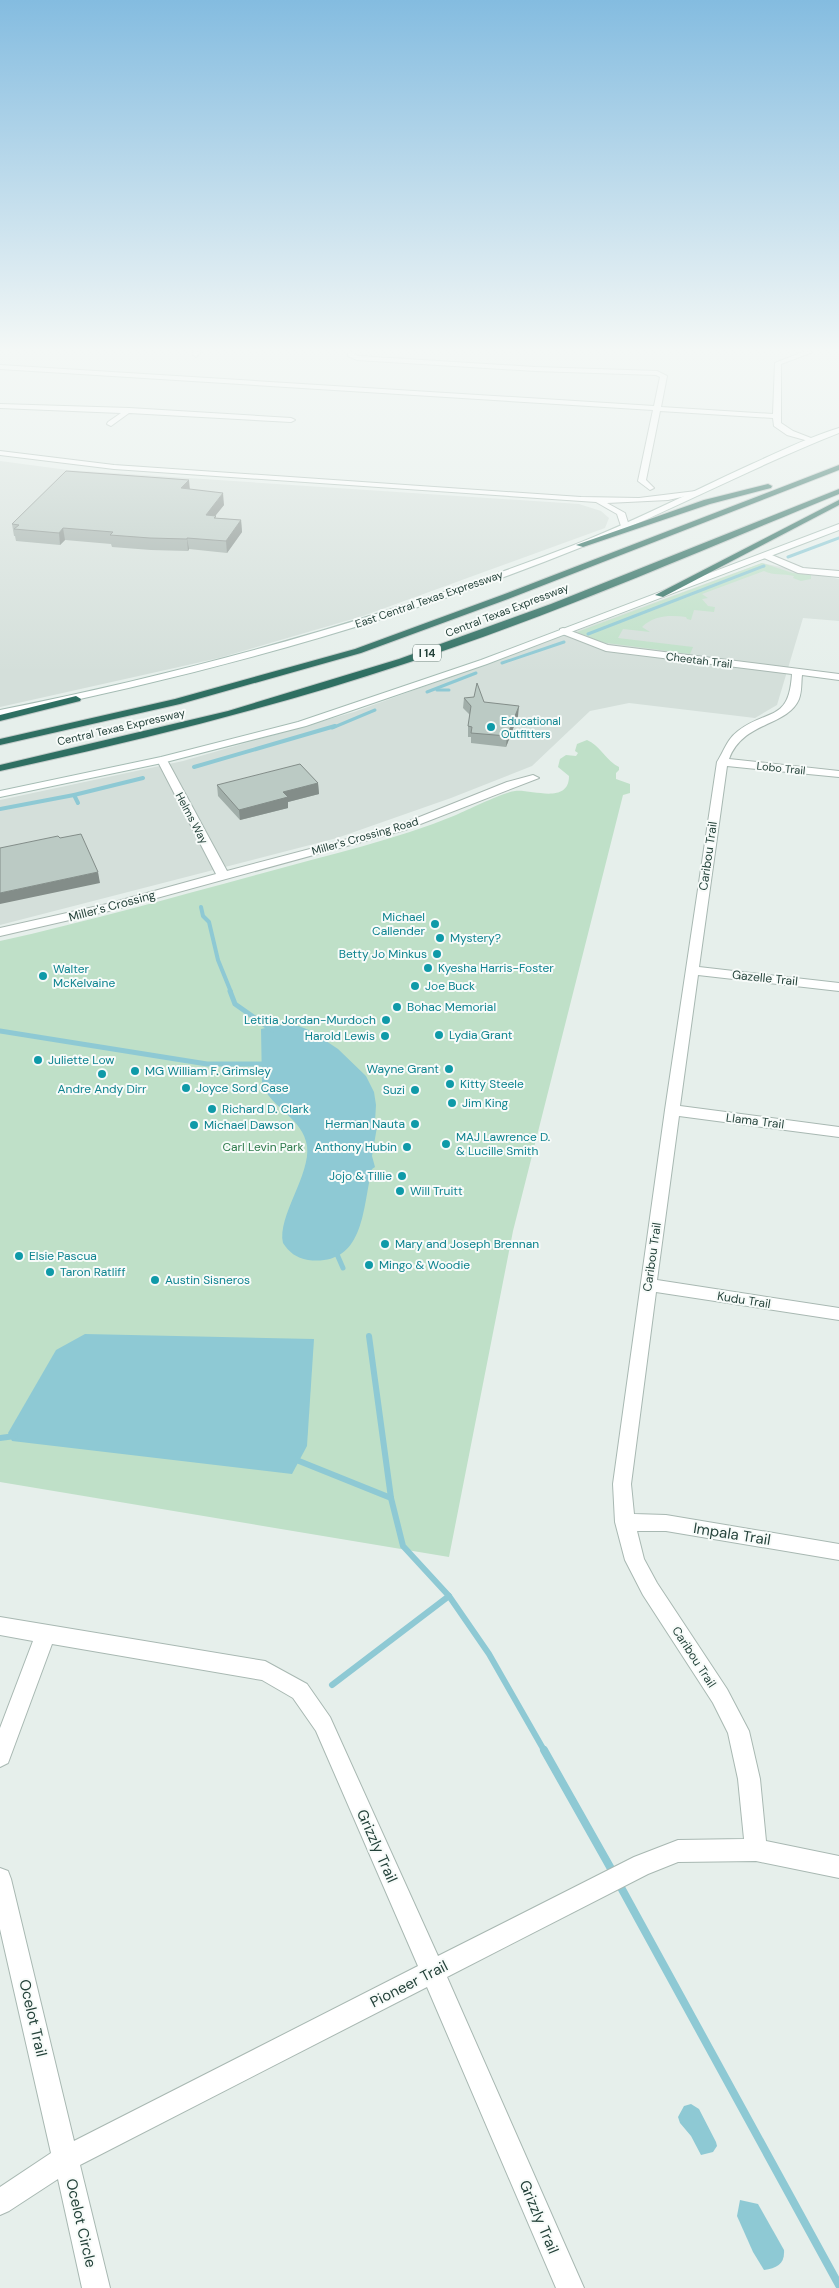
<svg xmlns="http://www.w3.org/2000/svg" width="839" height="2288" font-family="'DM Sans',sans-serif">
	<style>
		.built { fill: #d4dfda }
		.green { fill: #bfe0c8 }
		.water { fill: #8ec9d4 }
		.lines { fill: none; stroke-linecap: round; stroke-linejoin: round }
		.stream-far4 { stroke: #8ec9d4; stroke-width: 3 }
		.stream-far3 { stroke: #8ec9d4; stroke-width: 4 }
		.stream-far2 { stroke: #8ec9d4; stroke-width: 5 }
		.stream-far1 { stroke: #8ec9d4; stroke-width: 6 }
		.stream { stroke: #8ec9d4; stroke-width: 8 }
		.street-casing { stroke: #a8b8b2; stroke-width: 2 }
		.secondary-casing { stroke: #a4bbb3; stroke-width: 2 }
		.highway-casing { stroke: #c2cac8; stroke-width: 2 }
		.street { fill: #fff; fill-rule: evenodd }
		.secondary { fill: #fff; fill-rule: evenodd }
		.highway { fill: #2f6f62; fill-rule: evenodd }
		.wall { fill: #a1aea9 }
		.shaded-wall { fill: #838d89 }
		.building { fill: #bbcac4; stroke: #838d89 }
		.culture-dot { fill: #0f9aa8; stroke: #f7fbf9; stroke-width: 2 }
		.labels { text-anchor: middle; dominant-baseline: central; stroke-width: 4; stroke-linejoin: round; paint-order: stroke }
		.far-street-label { font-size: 11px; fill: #24423a; stroke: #f7fbf9 }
		.shield { fill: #f7fbf9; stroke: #637a73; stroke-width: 1 }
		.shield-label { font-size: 11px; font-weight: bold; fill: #24423a }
		.far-culture-label { font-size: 11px; fill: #0d838f; stroke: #f7fbf9; text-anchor: start }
		.street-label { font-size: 12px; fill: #24423a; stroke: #f7fbf9 }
		.culture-label { font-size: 12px; fill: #0d838f; stroke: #f7fbf9; text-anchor: start }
		.park-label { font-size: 12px; fill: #2d7a4b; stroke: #f7fbf9 }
		.near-street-label { font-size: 15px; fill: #24423a; stroke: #f7fbf9 }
	</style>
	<rect width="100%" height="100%" fill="#e6efeb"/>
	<!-- built -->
	<g class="built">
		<polygon points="0,461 68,470 579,504 601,511 609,518 605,528 363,616 219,658 0,707"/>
		<polygon points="762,563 839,579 839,621 803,618 777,705 755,718 629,703 590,711 532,766 451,798 337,838 0,925 0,800 183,761 354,712"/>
	</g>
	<!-- green -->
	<g class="green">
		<path d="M762,563l31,10 18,2v4l-10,2 -8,-3 1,-2c-11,-3 -20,0 -30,-5l-62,23 6,4 -6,1 6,7 7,1 -1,5 -20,-2 -3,10 -4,-1 -1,-2c-15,-2 -32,-2 -44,10l8,5 -27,-3 -5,9 75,9 -3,7 -91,-12 -22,-10z"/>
		<path d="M587,740c14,6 18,20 32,27v3l-3,3v6l14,5v9l-7,2 -110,436 -64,326 -449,-75v-541c90,-20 178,-45 267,-69 64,-18 128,-32 189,-57 12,-5 48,-23 59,-24 16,-2 54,14 54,-15l-11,-9 2,-8 6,-4 10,1 2,-3 -3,-2 2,-7z"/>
	</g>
	<!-- water -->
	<g class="water">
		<path d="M284,1024l15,2 12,5 27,18 28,27 8,16 2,13 -1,17 2,5 -5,29 3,11c-7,4 -5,9 -6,16 -7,37 -10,83 -61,77 -12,-2 -19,-8 -25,-17 -6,-26 28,-69 24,-97 -4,-28 -36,-38 -45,-62l-1,-55z"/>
		<polygon points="85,1334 314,1339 307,1446 292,1474 12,1441 8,1433 56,1350"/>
		<polygon points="691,2104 699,2109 716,2142 717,2146 713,2152 701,2155 691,2136 680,2123 678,2117 684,2106"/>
		<path d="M740,2200l18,4 26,46c1,14 -7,18 -20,20l-11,-18 -16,-36z"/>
	</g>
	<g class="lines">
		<!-- stream-far4 -->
		<g class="stream-far4">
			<polyline points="788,557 839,538"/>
			<polyline points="588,634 764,566"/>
			<polyline points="502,663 564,642"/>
			<polyline points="437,690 449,690"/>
			<polyline points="427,692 476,673"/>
			<polyline points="332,728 375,710"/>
		</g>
		<!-- stream-far3 -->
		<g class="stream-far3">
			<polyline points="194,767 335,726"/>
			<polyline points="74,795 78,803"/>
			<polyline points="0,809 74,795 143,778"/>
			<polyline points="201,907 203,916 209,922 218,960 231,992"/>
		</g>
		<!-- stream-far2 -->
		<g class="stream-far2">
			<polyline points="230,991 235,1004 272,1030"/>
			<polyline points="0,1031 207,1064 267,1064"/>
			<polyline points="336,1252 343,1268"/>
		</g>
		<!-- stream-far1 -->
		<g class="stream-far1">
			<polyline points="369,1336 391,1498 403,1546 449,1596 489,1654 545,1752"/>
			<polyline points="0,1438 15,1436"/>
			<polyline points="294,1459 391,1498"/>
			<polyline points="332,1685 449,1596"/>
		</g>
		<!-- stream -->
		<g class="stream">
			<polyline points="544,1750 614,1874"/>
			<polyline points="618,1882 839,2285"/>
		</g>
		<!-- street casing -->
		<g class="street-casing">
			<g id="street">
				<polygon points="194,352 201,352 196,357 193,355"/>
				<polygon points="348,352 355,352 354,354 358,356 535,367 657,371 667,376 661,407 773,414 775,363 803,352 813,352 781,364 781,423 793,431 816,440 812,442 787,435 774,426 773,418 660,411 646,480 654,488 650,490 638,481 653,410 0,369 0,365 654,406 660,377 656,375 535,371 357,360 348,356"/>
				<polygon points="0,404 129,408 291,418 295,420 291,422 129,413 111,426 107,424 108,422 121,413 0,408"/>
				<polygon points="0,451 114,465 581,497 639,498 696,491 700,493 668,500 607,503 625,513 629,526 625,529 621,526 617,514 596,502 114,469 0,455"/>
				<polygon points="767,553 803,568 839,571 839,577 798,573 764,558 763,556"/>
				<path d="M563,628l45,17 231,29v6l-37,-5c-1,8 0,16 -3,24 -12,28 -56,22 -70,60l110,12v6l-112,-11 -28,201 140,16v8l-141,-16 -18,131 159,21v10l-160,-21 -22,164 182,28v12l-183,-28 -25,192 3,30 32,1 173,29v16l-173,-29h-29l7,28 13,24 70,106 22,42 11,48 6,62 73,15v22l-83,-17 -78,1 -30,12 -201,103 137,311h-28l-129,-301 -347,178 30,123h-28l-24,-109 -49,32 -9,4v-28l51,-34 -51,-224v-61l8,3 3,8 63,262 344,-175 -102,-235 -23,-33 -31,-18 -210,-36 -44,119 -8,4v-39l33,-87 -33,-6v-18l265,44 42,23 23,33 108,239 196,-99 44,-17 66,-1 -6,-60 -10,-46 -15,-30 -70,-108 -18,-35 -10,-38 -2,-38 52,-374 52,-348c7,-11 10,-23 21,-31 31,-23 51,-9 54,-57l-186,-23 -46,-18v-4z"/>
				<polygon points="162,757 167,760 227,871 397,826 507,782 533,775 539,778 405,830 113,910 0,936 0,928 107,904 216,874 157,760"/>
			</g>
		</g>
		<!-- secondary casing -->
		<g class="secondary-casing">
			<g id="secondary">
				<path d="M839,428v5c-87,34 -170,79 -257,114 -188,76 -384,129 -582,169v-6c196,-39 387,-93 574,-165 61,-24 119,-54 178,-81 29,-13 57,-27 87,-36z"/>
				<polygon points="839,524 839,530 487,664 306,726 162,763 0,797 0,791 161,757 298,722 481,660"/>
			</g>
		</g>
		<!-- highway casing -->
		<g class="highway-casing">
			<g id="highway">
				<polygon points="839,465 839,470 508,599 361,653 180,704 0,745 0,739 175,699 355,649 502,595"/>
				<polygon points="768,484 772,486 771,488 710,504 583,547 576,545 704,500"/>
				<path d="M839,489v5c-144,59 -287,122 -435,170 -132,44 -268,77 -404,107v-6l228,-54 171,-52 152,-55z"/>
				<polygon points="839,500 839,505 663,597 655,595"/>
				<polygon points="76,696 81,699 80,701 0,721 0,715"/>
			</g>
		</g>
		<!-- street -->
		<use href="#street" class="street"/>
		<!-- secondary -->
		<use href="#secondary" class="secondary"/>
		<!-- highway -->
		<use href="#highway" class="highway"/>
	</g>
	<!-- wall -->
	<g class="wall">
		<polygon points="189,489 224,505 216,515 216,518 241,520 242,532 227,553 189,549 188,551 151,550 112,547 111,544 65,540 60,545 16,541 15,536 14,536 12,524"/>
		<polygon points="464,698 484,702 518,716 506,747 471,743 471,737 468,737 468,726 470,715 463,708"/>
		<polygon points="318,783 319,794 288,802 288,808 240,820 218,796 217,785"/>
	</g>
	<!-- shaded-wall -->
	<g class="shaded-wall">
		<polygon points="189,480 190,491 181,488"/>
		<polygon points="223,493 224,505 207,526 206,515"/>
		<polygon points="241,520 242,532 227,553 226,541"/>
		<polygon points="63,528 65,540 60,545 59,533"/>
		<polygon points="187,538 189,549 188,551 187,539"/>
		<polygon points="519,706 518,716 506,747 507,736"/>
		<polygon points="318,783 319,794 288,802 288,808 240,820 239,810 283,792"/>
		<polygon points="98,872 100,883 0,904 0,893"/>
	</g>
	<!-- building -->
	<g class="building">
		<polygon points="66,471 189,480 181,488 223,493 206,515 216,516 214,518 241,520 226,541 187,538 187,539 150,538 110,535 113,532 63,528 59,533 14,529 19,525 12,524"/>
		<polygon points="477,683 484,702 519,706 507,736 471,733 472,727 468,726 471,706 464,698 474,697"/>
		<polygon points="300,764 318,783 283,792 288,797 239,810 217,785"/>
		<polygon points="81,834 98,872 0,893 0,848 58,836 60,838"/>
	</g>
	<!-- sky -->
	<linearGradient id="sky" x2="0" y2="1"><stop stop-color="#84bce0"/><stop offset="0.52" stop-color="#f4f8f6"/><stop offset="1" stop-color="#f4f8f6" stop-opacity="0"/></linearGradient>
	<rect width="839" height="673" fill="url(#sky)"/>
	<!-- markers -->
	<g class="culture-dot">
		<circle cx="491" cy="727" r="5"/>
		<circle cx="435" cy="924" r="5"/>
		<circle cx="440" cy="938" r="5"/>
		<circle cx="437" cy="954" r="5"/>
		<circle cx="428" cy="968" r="5"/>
		<circle cx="43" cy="976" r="5"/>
		<circle cx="415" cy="986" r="5"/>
		<circle cx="397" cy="1007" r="5"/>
		<circle cx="386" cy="1020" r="5"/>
		<circle cx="439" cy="1035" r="5"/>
		<circle cx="385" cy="1036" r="5"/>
		<circle cx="38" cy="1060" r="5"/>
		<circle cx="449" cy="1069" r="5"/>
		<circle cx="135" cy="1071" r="5"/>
		<circle cx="102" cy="1074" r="5"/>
		<circle cx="450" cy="1084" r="5"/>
		<circle cx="186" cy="1088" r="5"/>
		<circle cx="415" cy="1090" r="5"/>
		<circle cx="452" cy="1103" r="5"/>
		<circle cx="212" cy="1109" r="5"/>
		<circle cx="415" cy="1124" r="5"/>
		<circle cx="194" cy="1125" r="5"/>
		<circle cx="446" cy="1144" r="5"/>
		<circle cx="407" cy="1147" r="5"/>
		<circle cx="402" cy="1176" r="5"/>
		<circle cx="400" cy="1191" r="5"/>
		<circle cx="385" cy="1244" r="5"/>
		<circle cx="19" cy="1256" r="5"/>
		<circle cx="369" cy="1265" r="5"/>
		<circle cx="50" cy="1272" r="5"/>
		<circle cx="155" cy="1280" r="5"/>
	</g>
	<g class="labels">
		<!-- far-street labels -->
		<g class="far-street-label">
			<text transform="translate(429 599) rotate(-19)">East Central Texas Expressway</text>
			<text transform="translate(507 610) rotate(-21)">Central Texas Expressway</text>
			<text transform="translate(699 660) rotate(7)">Cheetah Trail</text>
			<text transform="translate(121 727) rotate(-13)">Central Texas Expressway</text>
			<text transform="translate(781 768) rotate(6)">Lobo Trail</text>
			<text transform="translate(192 818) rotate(62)">Helms Way</text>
			<text transform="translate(365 836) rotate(-16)">Miller's Crossing Road</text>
		</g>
		<!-- shield labels -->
		<rect class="shield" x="413" y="644.5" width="28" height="17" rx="4"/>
		<g class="shield-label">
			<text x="427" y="653">I 14</text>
		</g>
		<!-- far-culture labels -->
		<g class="far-culture-label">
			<text x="501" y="721">Educational<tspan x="501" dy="13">Outfitters</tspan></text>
		</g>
		<!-- street labels -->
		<g class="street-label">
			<text transform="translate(708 856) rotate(-82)">Caribou Trail</text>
			<text transform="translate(112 906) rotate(-15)">Miller's Crossing</text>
			<text transform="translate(765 978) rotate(6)">Gazelle Trail</text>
			<text transform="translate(755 1121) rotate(7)">Llama Trail</text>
			<text transform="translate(652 1257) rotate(-82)">Caribou Trail</text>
			<text transform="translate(744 1300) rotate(9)">Kudu Trail</text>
			<text transform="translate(694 1657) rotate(57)">Caribou Trail</text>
		</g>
		<!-- culture labels -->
		<g class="culture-label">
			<text x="425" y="917" text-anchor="end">Michael<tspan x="425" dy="14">Callender</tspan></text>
			<text x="450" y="938">Mystery?</text>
			<text x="427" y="954" text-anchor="end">Betty Jo Minkus</text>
			<text x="438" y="968">Kyesha Harris-Foster</text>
			<text x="53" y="969">Walter<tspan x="53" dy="14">McKelvaine</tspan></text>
			<text x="425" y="986">Joe Buck</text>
			<text x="407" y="1007">Bohac Memorial</text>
			<text x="376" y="1020" text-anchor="end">Letitia Jordan-Murdoch</text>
			<text x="449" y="1035">Lydia Grant</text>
			<text x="375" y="1036" text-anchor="end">Harold Lewis</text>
			<text x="48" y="1060">Juliette Low</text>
			<text x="439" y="1069" text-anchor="end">Wayne Grant</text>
			<text x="145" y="1071">MG William F. Grimsley</text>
			<text x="460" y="1084">Kitty Steele</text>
			<text x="196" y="1088">Joyce Sord Case</text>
			<text x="102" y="1089" text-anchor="middle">Andre Andy Dirr</text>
			<text x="405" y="1090" text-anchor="end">Suzi</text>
			<text x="462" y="1103">Jim King</text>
			<text x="222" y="1109">Richard D. Clark</text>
			<text x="405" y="1124" text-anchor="end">Herman Nauta</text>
			<text x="204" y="1125">Michael Dawson</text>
			<text x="456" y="1137">MAJ Lawrence D.<tspan x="456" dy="14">&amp; Lucille Smith</tspan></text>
			<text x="397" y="1147" text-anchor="end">Anthony Hubin</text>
			<text x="392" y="1176" text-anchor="end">Jojo &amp; Tillie</text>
			<text x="410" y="1191">Will Truitt</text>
			<text x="395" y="1244">Mary and Joseph Brennan</text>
			<text x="29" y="1256">Elsie Pascua</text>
			<text x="379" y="1265">Mingo &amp; Woodie</text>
			<text x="60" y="1272">Taron Ratliff</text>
			<text x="165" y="1280">Austin Sisneros</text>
		</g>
		<!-- park labels -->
		<g class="park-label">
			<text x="263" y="1147">Carl Levin Park</text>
		</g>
		<!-- near-street labels -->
		<g class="near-street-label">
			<text transform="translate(732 1534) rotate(9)">Impala Trail</text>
			<text transform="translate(377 1846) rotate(66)">Grizzly Trail</text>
			<text transform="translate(409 1984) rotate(-27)">Pioneer Trail</text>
			<text transform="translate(33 2018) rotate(77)">Ocelot Trail</text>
			<text transform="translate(539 2217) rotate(67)">Grizzly Trail</text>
			<text transform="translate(81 2223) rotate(77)">Ocelot Circle</text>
		</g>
	</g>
</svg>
